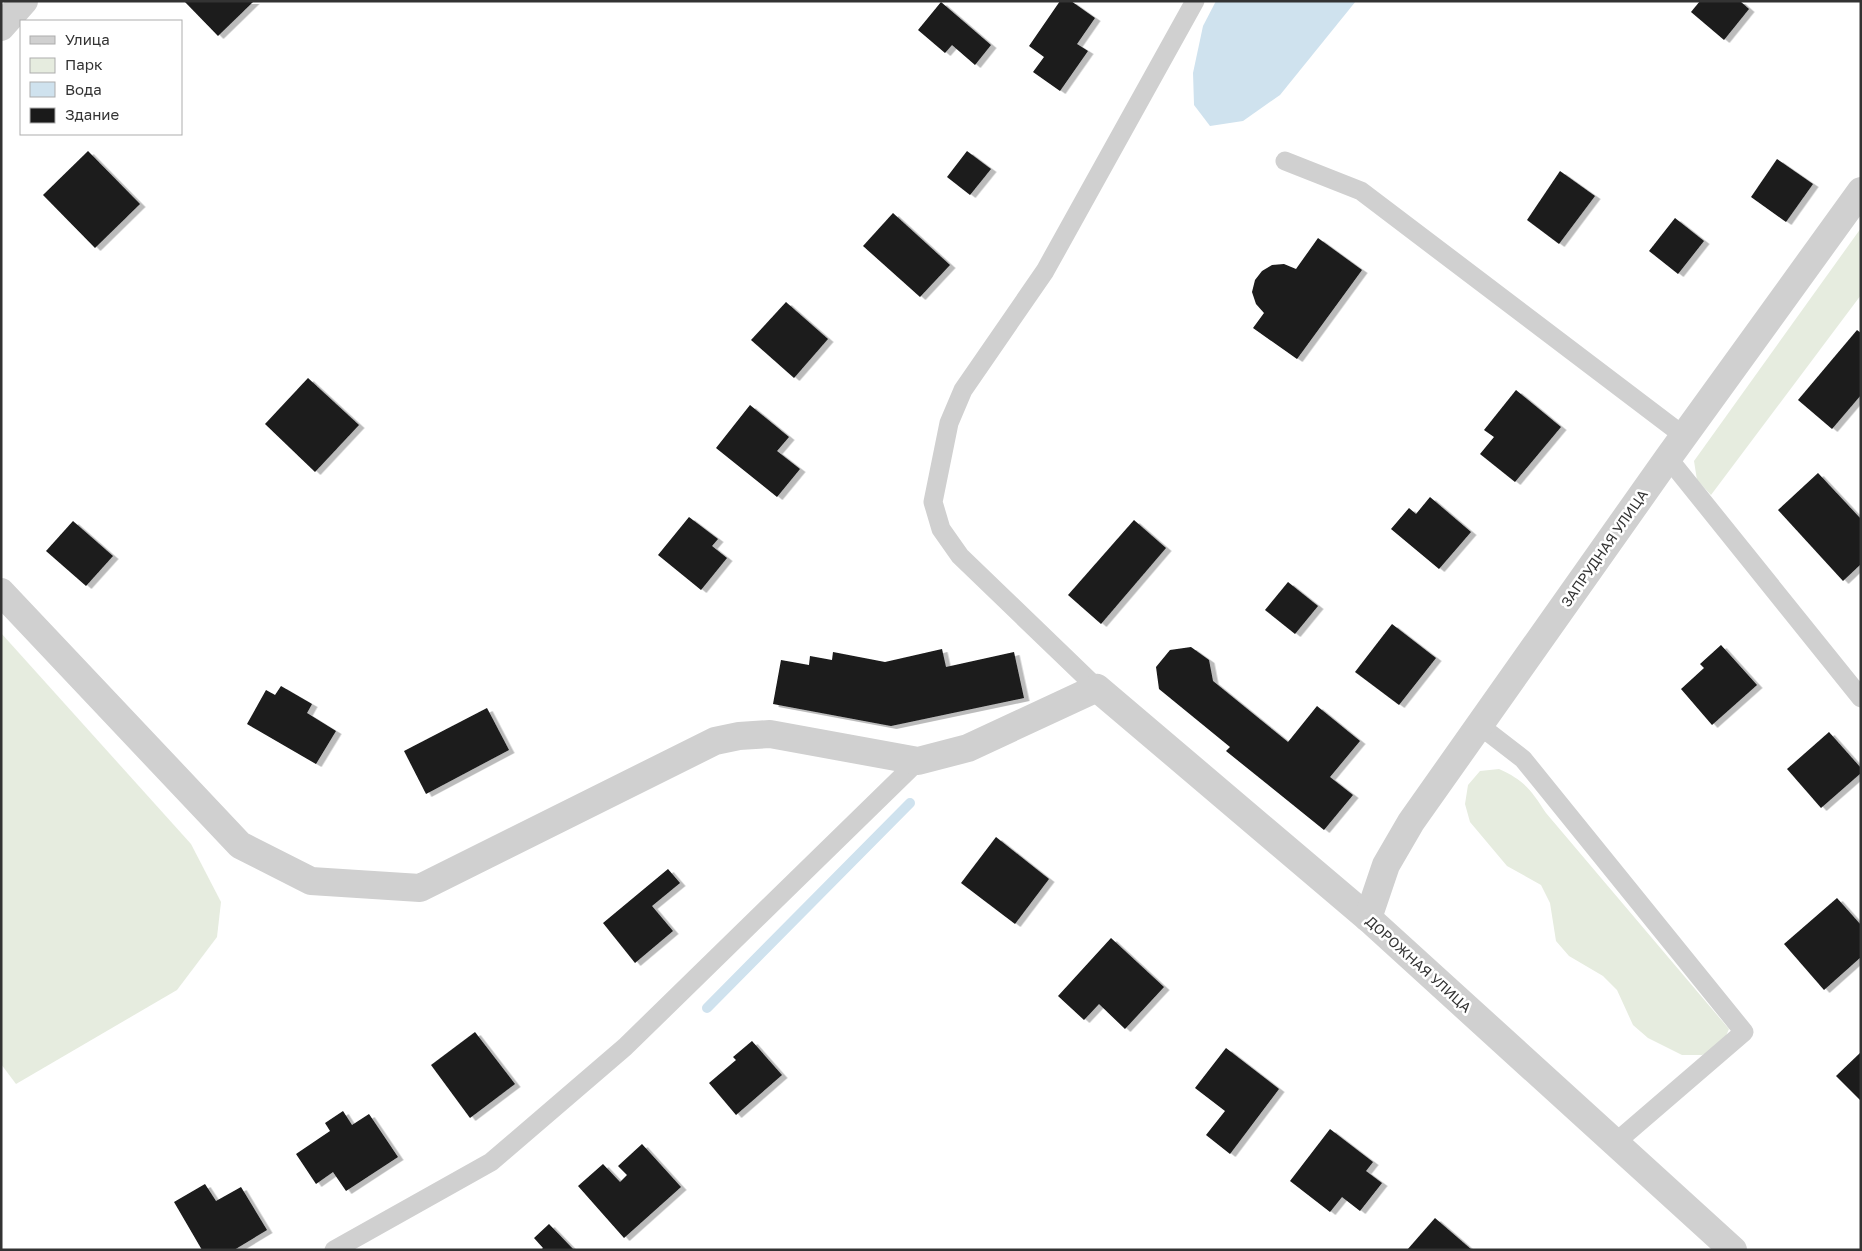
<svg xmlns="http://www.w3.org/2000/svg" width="1862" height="1251" font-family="'Golos Text',sans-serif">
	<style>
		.green { fill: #e6ecdf }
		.water { fill: #cfe2ee }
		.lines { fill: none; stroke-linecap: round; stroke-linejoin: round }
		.stream { stroke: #cfe2ee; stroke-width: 10 }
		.building { fill: #1a1a1a; filter: url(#shadow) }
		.service { stroke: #d0d0d0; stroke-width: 19 }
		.minor { stroke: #d0d0d0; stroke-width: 28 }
		.labels { text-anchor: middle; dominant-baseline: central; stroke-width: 5; stroke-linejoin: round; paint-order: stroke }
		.street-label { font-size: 14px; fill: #333; stroke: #fff }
	</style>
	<defs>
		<filter id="shadow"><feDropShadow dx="5.5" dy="3" stdDeviation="0" flood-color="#0004"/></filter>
	</defs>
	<rect width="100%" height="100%" fill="#fff"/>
	<!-- green -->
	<g class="green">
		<polygon points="1861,228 1861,295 1711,495 1697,480 1694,461"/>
		<polygon points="1,633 191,844 221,902 217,937 177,990 16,1084 1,1064"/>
		<path d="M1499,769c25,11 33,22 47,44l183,216 -8,18 -19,8h-20l-34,-17 -15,-13 -16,-35 -14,-14 -34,-20 -13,-15 -6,-38 -9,-18 -34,-19 -37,-44 -5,-18 3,-19 12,-14z"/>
	</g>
	<!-- water -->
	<polygon class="water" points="1216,1 1356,1 1280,95 1243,121 1210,126 1194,105 1193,73 1203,26"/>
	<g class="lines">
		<!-- stream -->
		<polyline class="stream" points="707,1008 910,803"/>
	</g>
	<!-- building -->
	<g class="building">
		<polygon points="184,1 254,1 218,36"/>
		<polygon points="1060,1 1071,1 1095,18 1077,44 1088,51 1060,91 1033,72 1044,57 1029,46"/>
		<polygon points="1700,1 1740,1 1749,9 1724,40 1691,12"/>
		<polygon points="941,2 991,45 975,65 952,45 945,53 918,30"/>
		<polygon points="88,151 140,204 95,248 43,195"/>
		<polygon points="967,151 991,169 970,195 947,177"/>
		<polygon points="1777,159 1813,184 1786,222 1751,197"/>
		<polygon points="1560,171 1595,196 1559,244 1527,220"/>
		<polygon points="893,213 950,265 920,297 863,246"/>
		<polygon points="1675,218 1704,241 1678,274 1649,251"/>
		<polygon points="1318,238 1362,270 1297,359 1253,328 1264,313 1256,304 1252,292 1255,280 1262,271 1272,265 1284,264 1296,269"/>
		<polygon points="786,302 828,339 794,378 751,340"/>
		<polygon points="1857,330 1861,333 1861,395 1832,429 1798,400"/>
		<polygon points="308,378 359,425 315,472 265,424"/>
		<polygon points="1516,390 1561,427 1515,482 1480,454 1494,437 1484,430"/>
		<polygon points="750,405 789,437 777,451 800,469 777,497 716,448"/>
		<polygon points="1818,473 1861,519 1861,564 1843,581 1778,510"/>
		<polygon points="1430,497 1471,532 1439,569 1391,529 1409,508 1416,514"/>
		<polygon points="689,517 718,539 712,546 727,558 701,590 658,555"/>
		<polygon points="1134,520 1166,548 1101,624 1068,595"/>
		<polygon points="73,521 113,556 86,586 46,551"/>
		<polygon points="1288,582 1318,606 1295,634 1265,610"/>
		<polygon points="1392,624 1436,658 1399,705 1355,672"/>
		<polygon points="1721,645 1757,685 1712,725 1681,689 1704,668 1700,664"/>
		<polygon points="1191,647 1209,660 1213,681 1288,742 1317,706 1360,741 1330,777 1353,795 1324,830 1226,751 1230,747 1159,689 1156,667 1170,650"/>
		<polygon points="942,649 946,667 1014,652 1024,698 891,726 773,704 781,660 809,665 810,656 832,660 833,652 885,662"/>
		<polygon points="281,686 312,704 307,713 336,731 316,764 247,724 266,690 275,695"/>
		<polygon points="487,708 509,750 426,794 404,751"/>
		<polygon points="1829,732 1861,768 1861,773 1821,808 1787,769"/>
		<polygon points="996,837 1049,879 1015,924 961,883"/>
		<polygon points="668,869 680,883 652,906 673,931 635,963 603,923"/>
		<polygon points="1837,898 1861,925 1861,957 1824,990 1784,944"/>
		<polygon points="1111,938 1164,987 1125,1029 1099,1004 1084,1020 1058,996"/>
		<polygon points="475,1032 515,1084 470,1118 431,1065"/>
		<polygon points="752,1041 782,1075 736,1115 709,1083 736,1060 733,1057"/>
		<polygon points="1226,1048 1279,1089 1230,1154 1206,1135 1225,1111 1195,1088"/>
		<polygon points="1861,1052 1861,1101 1836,1076"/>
		<polygon points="343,1111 352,1125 369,1114 398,1157 346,1191 333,1172 316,1184 296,1154 330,1131 325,1123"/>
		<polygon points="1330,1129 1373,1162 1366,1171 1382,1183 1360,1211 1342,1197 1330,1212 1290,1181"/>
		<polygon points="642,1144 681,1187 624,1238 578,1186 603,1164 620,1182 627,1175 618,1166"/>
		<polygon points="205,1184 216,1201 241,1187 267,1230 234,1250 202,1250 174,1202"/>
		<polygon points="1435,1218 1472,1250 1407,1250"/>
		<polygon points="549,1224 574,1250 541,1250 543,1248 534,1238"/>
	</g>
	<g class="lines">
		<!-- service -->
		<g class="service">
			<polyline points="1285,161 1361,191 1684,436"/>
			<polyline points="1668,458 1861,698"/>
			<polyline points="1097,688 960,556 941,529 933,502 949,423 963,390 1045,271 1195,1"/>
			<polyline points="1479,725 1523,759 1744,1032 1615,1143"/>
			<polyline points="334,1250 491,1162 625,1047 918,761"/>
		</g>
		<!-- minor -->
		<g class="minor">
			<polyline points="1,27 24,1"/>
			<polyline points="1,592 240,845 311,881 420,888 715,741 739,736 770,734 918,761 968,748 1097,688 1368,918 1733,1250"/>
			<polyline points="1368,918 1386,865 1411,822 1668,458 1861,191"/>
		</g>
	</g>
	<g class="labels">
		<!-- street labels -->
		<g class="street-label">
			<text transform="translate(1604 548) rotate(-55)">ЗАПРУДНАЯ УЛИЦА</text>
			<text transform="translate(1419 964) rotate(42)">ДОРОЖНАЯ УЛИЦА</text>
		</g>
	</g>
	<!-- border -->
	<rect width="1862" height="1251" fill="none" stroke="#333333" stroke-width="5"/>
	<!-- legend -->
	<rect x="20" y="20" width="162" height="115" fill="#ffffff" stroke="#adadad"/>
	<rect x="30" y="36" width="25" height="8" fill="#d0d0d0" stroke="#adadad"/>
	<text x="65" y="45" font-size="15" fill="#333333">Улица</text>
	<rect x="30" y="58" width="25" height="15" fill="#e6ecdf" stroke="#adadad"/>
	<text x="65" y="70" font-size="15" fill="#333333">Парк</text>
	<rect x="30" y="82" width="25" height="15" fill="#cfe2ee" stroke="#adadad"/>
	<text x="65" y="95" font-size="15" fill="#333333">Вода</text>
	<rect x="30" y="108" width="25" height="15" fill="#1a1a1a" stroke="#adadad"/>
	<text x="65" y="120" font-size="15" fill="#333333">Здание</text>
</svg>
